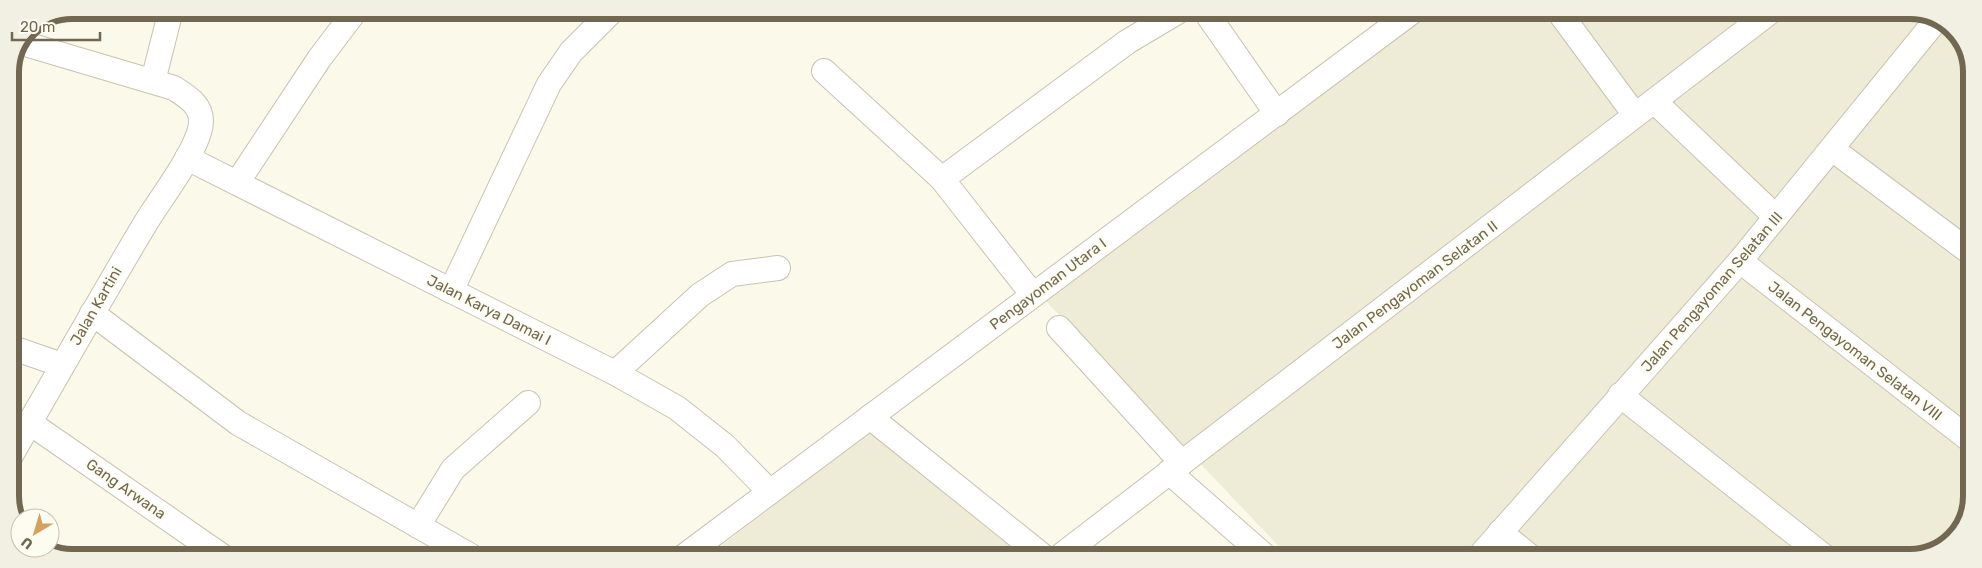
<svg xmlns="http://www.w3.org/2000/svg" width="1982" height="568" font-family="Rubik,sans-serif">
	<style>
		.residential { fill: #eeecd6 }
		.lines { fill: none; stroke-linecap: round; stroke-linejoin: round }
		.minor-casing { stroke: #c8c3af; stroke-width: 26 }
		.minor { stroke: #fff; stroke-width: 24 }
		.labels { text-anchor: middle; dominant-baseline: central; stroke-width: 4; stroke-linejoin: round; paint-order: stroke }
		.street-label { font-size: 15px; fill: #726851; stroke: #fdfcf0 }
		.rim { fill: none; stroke: #726851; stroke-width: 6 }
	</style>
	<rect width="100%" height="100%" fill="#faf9ea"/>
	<!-- residential -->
	<g class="residential">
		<polygon points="1424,11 1926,12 1957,31 1972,67 1970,512 1948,545 1910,558 1289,557 1044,299"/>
		<polygon points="871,430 1031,557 707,557"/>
	</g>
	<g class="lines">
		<!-- minor casing -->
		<g class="minor-casing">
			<g id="minor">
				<polyline points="1205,11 1277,114"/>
				<polyline points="1559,12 1635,115"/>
				<polyline points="824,71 942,179 1033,295"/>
				<polyline points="153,81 171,10"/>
				<polyline points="1654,101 1776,217"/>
				<polyline points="1832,149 1971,253"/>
				<polyline points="187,158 615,373 677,408 725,446 770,492"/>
				<polyline points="942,179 1127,42 1179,11"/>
				<polyline points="237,183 319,59 356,10"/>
				<polyline points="1740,261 1970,440"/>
				<polyline points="451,291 549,84 571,52 612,11"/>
				<polyline points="92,313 238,423 471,556"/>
				<polyline points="1059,328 1182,463"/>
				<polyline points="10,347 62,365"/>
				<polyline points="615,373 700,295 732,274 778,268"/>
				<polyline points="1620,395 1826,558"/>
				<polyline points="870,417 1044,557"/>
				<polyline points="30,423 222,556"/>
				<path d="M10,457c45,-78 89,-156 135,-233 14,-24 56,-77 56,-103 0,-17 -15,-25 -27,-33l-152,-45"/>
				<polyline points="1169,472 1266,557"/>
				<polyline points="418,526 453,469 528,403"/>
				<polyline points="1500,532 1532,558"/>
				<polyline points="683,557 1413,11"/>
				<polyline points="1059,557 1770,12"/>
				<polyline points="1478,558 1740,261 1937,19"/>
			</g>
		</g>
		<!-- minor -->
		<use href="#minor" class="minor"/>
	</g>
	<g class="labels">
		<!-- street labels -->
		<g class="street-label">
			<text transform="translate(1048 284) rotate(-37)">Pengayoman Utara I</text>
			<text transform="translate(1415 285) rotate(-37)">Jalan Pengayoman Selatan II</text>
			<text transform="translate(1712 292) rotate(-49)">Jalan Pengayoman Selatan III</text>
			<text transform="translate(96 306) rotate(-60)">Jalan Kartini</text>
			<text transform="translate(489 310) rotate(27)">Jalan Karya Damai I</text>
			<text transform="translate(1855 351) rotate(38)">Jalan Pengayoman Selatan VIII</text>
			<text transform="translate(126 489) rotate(35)">Gang Arwana</text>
		</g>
	</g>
	<!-- crop -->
	<path d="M0 0H1982V568H0ZM72 19H1910A53 53 0 0 1 1963 72V496A53 53 0 0 1 1910 549H72A53 53 0 0 1 19 496V72A53 53 0 0 1 72 19Z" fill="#f2f0e3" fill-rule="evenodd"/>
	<path class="rim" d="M72 19H1910A53 53 0 0 1 1963 72V496A53 53 0 0 1 1910 549H72A53 53 0 0 1 19 496V72A53 53 0 0 1 72 19Z"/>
	<!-- north arrow -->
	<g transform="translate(35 533) rotate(218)"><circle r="24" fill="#fdfcf0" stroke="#c5c1b0"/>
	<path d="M0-4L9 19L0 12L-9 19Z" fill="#d4a160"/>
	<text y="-8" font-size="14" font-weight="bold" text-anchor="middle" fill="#726851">U</text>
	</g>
	<!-- scale -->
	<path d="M12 32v8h88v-8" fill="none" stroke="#726851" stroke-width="2.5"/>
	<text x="20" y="32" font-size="15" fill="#726851" stroke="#fdfcf0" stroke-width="4" paint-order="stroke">20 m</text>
</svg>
